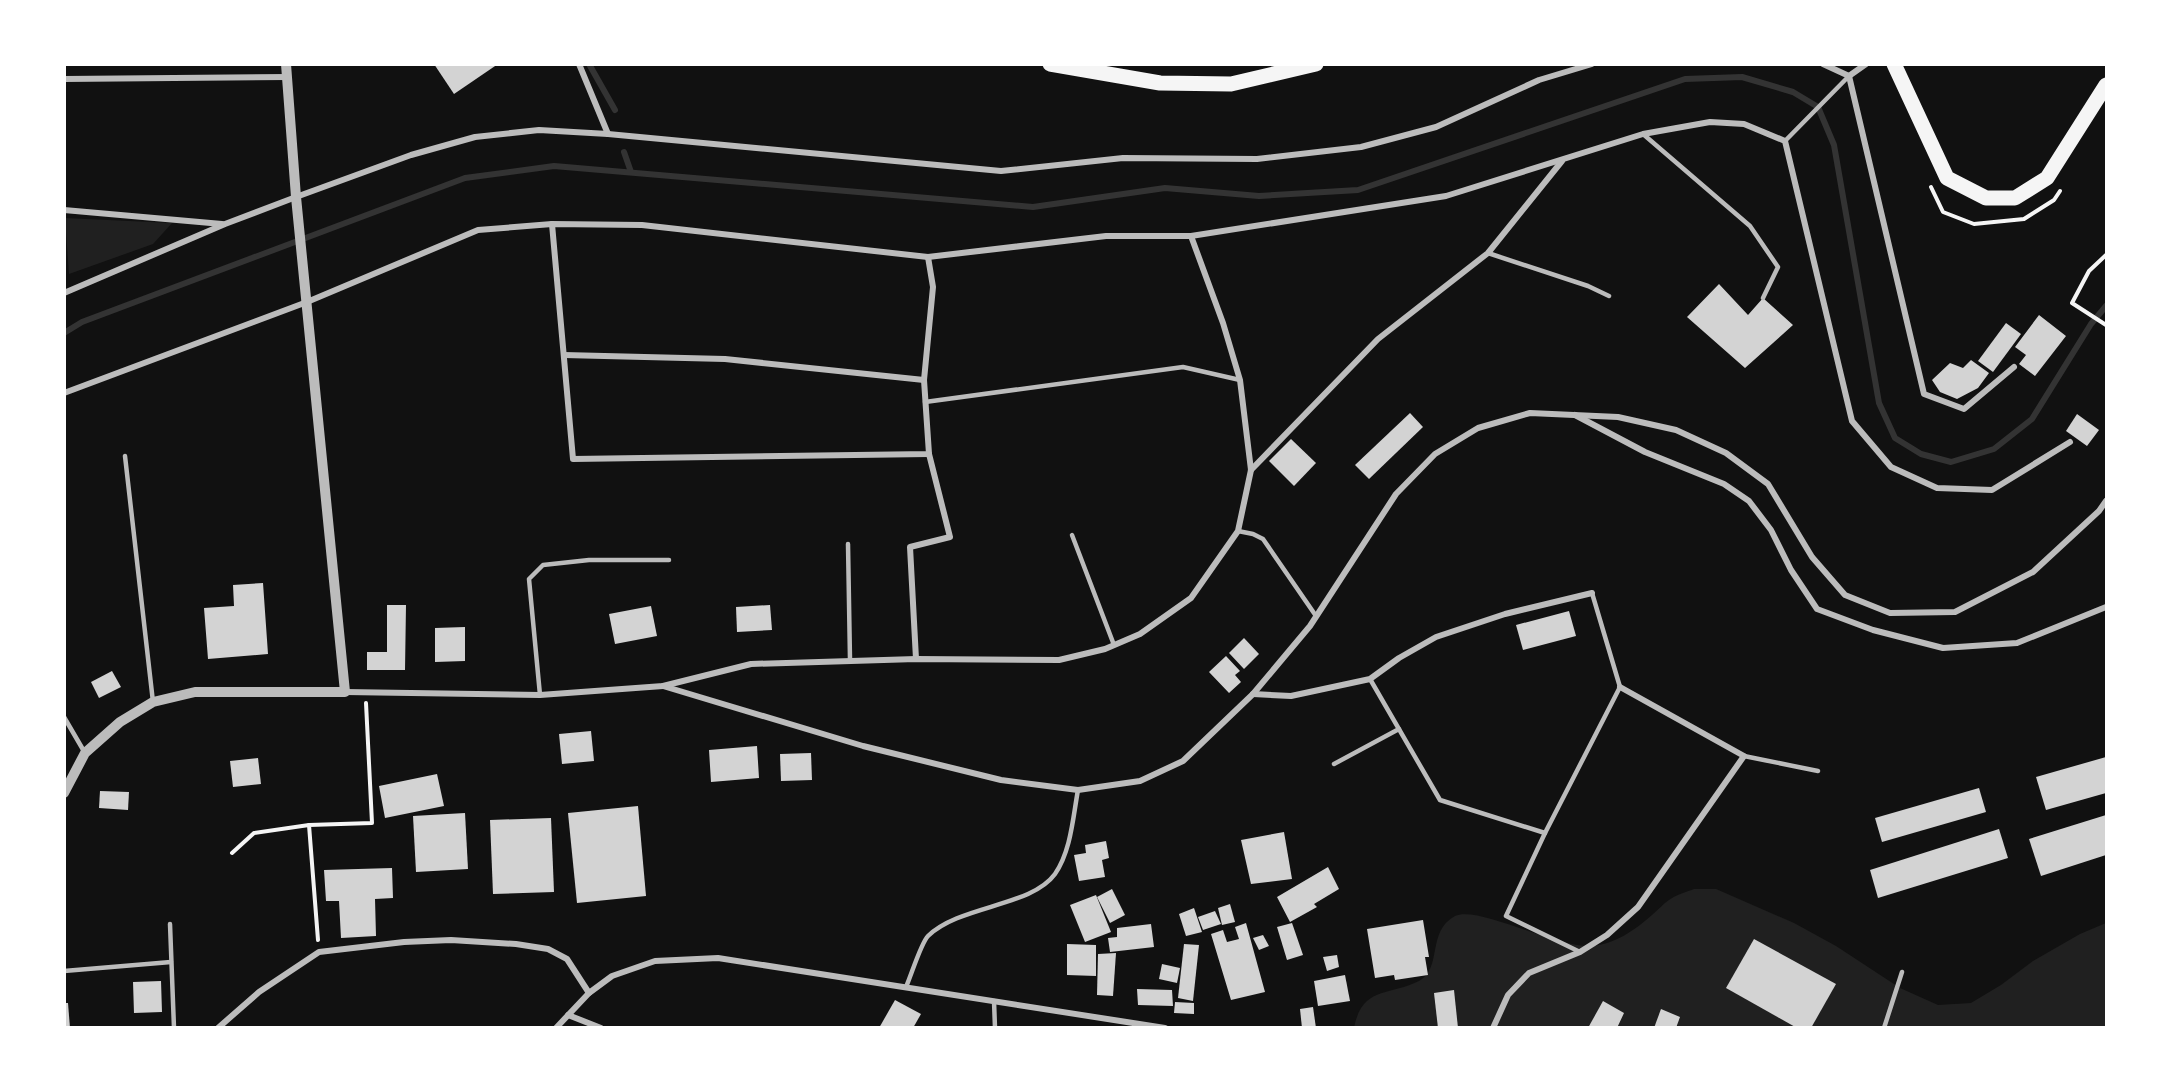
<svg xmlns="http://www.w3.org/2000/svg" width="2171" height="1092" font-family="'Crimson Pro',serif">
	<style>
		.green { fill: #202020 }
		.lines { fill: none; stroke-linecap: round; stroke-linejoin: round }
		.stream { stroke: #333; stroke-width: 6 }
		.building { fill: #d3d3d3 }
		.path { stroke: #f5f5f5; stroke-width: 4 }
		.service { stroke: #bcbcbc; stroke-width: 4.5 }
		.minor { stroke: #bcbcbc; stroke-width: 6 }
		.tertiary { stroke: #bcbcbc; stroke-width: 10 }
		.primary { stroke: #f5f5f5; stroke-width: 15 }
	</style>
	<rect width="100%" height="100%" fill="#111"/>
	<!-- green -->
	<g class="green">
		<polygon points="65,218 172,223 153,244 69,274"/>
		<path d="M1694,889h22l78,34 42,23 64,42 38,17 33,-2 30,-18 32,-24 47,-27 26,-11v104l-752,1c8,-42 35,-32 65,-47 24,-13 7,-49 36,-65 23,-11 101,32 137,30 23,-2 43,-16 60,-31 6,-5 11,-11 17,-15 7,-5 17,-8 25,-11z"/>
	</g>
	<g class="lines">
		<!-- stream -->
		<g class="stream">
			<polyline points="589,64 615,110"/>
			<polyline points="624,152 631,172"/>
			<polyline points="64,333 82,322 465,178 554,166 1033,207 1165,188 1259,196 1358,190 1685,79 1742,77 1793,92 1818,107 1834,145 1879,403 1895,438 1921,454 1951,462 1994,449 2032,419 2091,324 2106,306"/>
		</g>
	</g>
	<!-- building -->
	<g class="building">
		<polygon points="434,64 498,64 454,94"/>
		<polygon points="1719,284 1748,315 1763,298 1793,325 1745,368 1687,317"/>
		<polygon points="2039,315 2066,336 2035,376 2019,364 2026,355 2015,347"/>
		<polygon points="2006,323 2021,334 1993,372 1978,361"/>
		<polygon points="1971,360 1989,373 1978,388 1957,399 1940,392 1932,380 1950,363 1963,368"/>
		<polygon points="1410,413 1423,427 1369,479 1355,465"/>
		<polygon points="2077,414 2099,430 2087,446 2066,431"/>
		<polygon points="1291,439 1316,463 1294,486 1269,461"/>
		<polygon points="263,583 268,654 208,659 204,608 234,606 233,585"/>
		<polygon points="387,605 406,605 405,670 367,670 367,652 387,652"/>
		<polygon points="770,605 772,630 737,632 736,607"/>
		<polygon points="651,606 657,636 615,644 609,614"/>
		<polygon points="1569,611 1576,636 1523,650 1516,625"/>
		<polygon points="465,627 465,661 435,662 435,628"/>
		<polygon points="1244,638 1259,654 1244,669 1229,653"/>
		<polygon points="1226,656 1240,671 1235,675 1241,682 1229,693 1209,672"/>
		<polygon points="112,671 121,687 99,698 91,682"/>
		<polygon points="591,731 594,761 562,764 559,734"/>
		<polygon points="757,746 759,778 711,782 709,750"/>
		<polygon points="811,753 812,780 781,781 780,754"/>
		<polygon points="2106,757 2106,793 2046,810 2036,777"/>
		<polygon points="258,758 261,784 233,787 230,761"/>
		<polygon points="437,774 444,806 385,818 379,786"/>
		<polygon points="1979,788 1986,812 1882,842 1875,818"/>
		<polygon points="100,791 129,792 128,810 99,808"/>
		<polygon points="638,806 646,896 577,903 568,813"/>
		<polygon points="465,813 468,869 416,872 413,816"/>
		<polygon points="2106,815 2106,855 2041,876 2029,839"/>
		<polygon points="551,818 554,892 493,894 490,820"/>
		<polygon points="1999,829 2008,858 1878,898 1870,870"/>
		<polygon points="1284,832 1292,879 1251,884 1241,840"/>
		<polygon points="1106,841 1109,858 1102,860 1105,877 1079,881 1074,855 1086,853 1085,845"/>
		<polygon points="1328,867 1339,889 1314,904 1317,907 1290,922 1277,897"/>
		<polygon points="392,868 393,898 375,899 376,936 341,938 339,901 326,901 324,870"/>
		<polygon points="1112,889 1125,915 1110,923 1097,897"/>
		<polygon points="1096,895 1111,932 1085,942 1070,905"/>
		<polygon points="1230,904 1235,922 1222,925 1218,908"/>
		<polygon points="1194,908 1202,932 1186,936 1179,914"/>
		<polygon points="1215,911 1221,924 1203,930 1198,917"/>
		<polygon points="1423,920 1429,957 1425,957 1428,975 1395,980 1394,975 1375,978 1367,929"/>
		<polygon points="1246,923 1265,992 1231,1000 1211,934 1223,930 1227,942 1239,939 1235,927"/>
		<polygon points="1292,923 1303,955 1287,960 1277,927"/>
		<polygon points="1151,924 1154,947 1110,952 1108,938 1117,937 1117,928"/>
		<polygon points="1263,935 1269,946 1259,950 1253,938"/>
		<polygon points="1754,939 1836,984 1811,1028 1797,1028 1726,988"/>
		<polygon points="1067,944 1096,945 1096,976 1067,975"/>
		<polygon points="1184,944 1199,945 1193,1001 1178,998"/>
		<polygon points="1116,953 1113,996 1097,995 1098,954"/>
		<polygon points="1337,955 1339,967 1327,971 1323,957"/>
		<polygon points="1162,964 1180,968 1177,983 1159,979"/>
		<polygon points="1345,975 1350,1001 1318,1006 1314,981"/>
		<polygon points="161,981 162,1012 134,1013 133,982"/>
		<polygon points="1137,989 1172,990 1173,1006 1138,1005"/>
		<polygon points="1454,990 1458,1028 1438,1028 1434,993"/>
		<polygon points="895,1000 921,1014 913,1028 879,1028"/>
		<polygon points="1603,1001 1624,1013 1617,1028 1588,1028"/>
		<polygon points="1175,1002 1194,1003 1194,1014 1174,1013"/>
		<polygon points="64,1003 68,1003 70,1028 64,1028"/>
		<polygon points="1313,1007 1316,1028 1302,1028 1300,1009"/>
		<polygon points="1661,1009 1680,1017 1676,1028 1654,1028"/>
	</g>
	<g class="lines">
		<!-- path -->
		<g class="path">
			<polyline points="1931,187 1943,212 1974,224 2024,219 2054,200 2060,191"/>
			<polyline points="2106,255 2089,271 2072,303 2106,325"/>
			<polyline points="232,853 254,833 309,825"/>
			<polyline points="318,940 309,825 372,823 366,703"/>
		</g>
		<!-- service -->
		<g class="service">
			<polyline points="1643,134 1750,226 1778,267 1763,298"/>
			<polyline points="1785,141 1849,76"/>
			<polyline points="1488,253 1588,286 1609,296"/>
			<polyline points="925,402 1183,367 1240,380"/>
			<polyline points="125,456 153,702"/>
			<polyline points="1238,531 1253,534 1263,539 1316,616"/>
			<polyline points="1072,535 1114,645"/>
			<polyline points="848,544 850,660"/>
			<polyline points="1370,679 1440,800 1545,833"/>
			<polyline points="540,695 529,579 543,565 589,560 669,560"/>
			<polyline points="64,717 85,753"/>
			<polyline points="1744,756 1818,771"/>
			<polyline points="1334,764 1399,729"/>
			<polyline points="170,924 174,1028"/>
			<polyline points="1580,952 1506,916 1545,833 1620,687 1592,593"/>
			<polyline points="64,971 171,962"/>
			<path d="M906,987c5,-11 15,-44 22,-51 32,-31 103,-29 127,-62 16,-23 18,-57 23,-84"/>
			<polyline points="994,1001 995,1028"/>
			<polyline points="1884,1028 1902,972"/>
		</g>
		<!-- minor -->
		<g class="minor">
			<polyline points="579,64 608,134"/>
			<polyline points="1823,64 1849,76 1924,394 1964,409 2014,367"/>
			<polyline points="1849,76 1866,64"/>
			<polyline points="64,79 288,77"/>
			<polyline points="64,210 222,224"/>
			<polyline points="552,224 573,459 929,454 924,380 933,287 928,257"/>
			<polyline points="64,293 225,224 296,197 411,155 475,137 539,130 608,134 1001,171 1123,158 1257,159 1361,147 1436,127 1539,80 1592,64"/>
			<polyline points="564,355 725,359 924,380"/>
			<polyline points="64,393 307,302 478,230 552,224 642,225 928,257 1106,236 1191,236 1446,196 1643,134 1710,122 1744,124 1785,141 1852,421 1891,467 1937,488 1992,490 2070,442"/>
			<polyline points="1575,415 1645,452 1724,484 1749,501 1771,530 1791,570 1817,609 1873,630 1943,648 2017,643 2106,607"/>
			<polyline points="1251,470 1378,339 1488,253 1562,161"/>
			<polyline points="916,659 910,547 950,537 929,454"/>
			<polyline points="663,686 863,746 1001,780 1078,790 1140,781 1183,761 1253,694 1310,626 1396,494 1435,454 1478,428 1530,413 1618,417 1676,430 1726,453 1768,484 1812,557 1845,595 1890,613 1955,612 2033,572 2099,511 2106,501"/>
			<polyline points="345,692 540,695 663,686 751,664 916,659 1059,660 1105,649 1140,634 1191,598 1238,531 1251,470 1240,380 1223,323 1191,236"/>
			<polyline points="1253,694 1291,696 1370,679 1399,658 1436,637 1505,614 1592,593"/>
			<polyline points="568,1015 601,1028"/>
			<polyline points="218,1028 259,992 319,952 404,942 451,940 516,944 548,949 567,959 589,993"/>
			<polyline points="556,1028 589,993 612,976 655,961 718,958 1165,1028"/>
			<polyline points="1493,1028 1508,995 1529,973 1580,952 1607,935 1638,907 1744,756 1620,687"/>
		</g>
		<!-- tertiary -->
		<polyline class="tertiary" points="64,793 85,753 120,722 153,702 195,692 345,692 296,197 286,64"/>
		<!-- primary -->
		<g class="primary">
			<polyline points="1050,64 1160,83 1231,84 1316,64"/>
			<polyline points="1894,64 1947,178 1986,198 2015,198 2047,178 2106,85"/>
		</g>
	</g>
	<!-- border -->
	<rect width="2171" height="1092" fill="none" stroke="#ffffff" stroke-width="132"/>
</svg>
